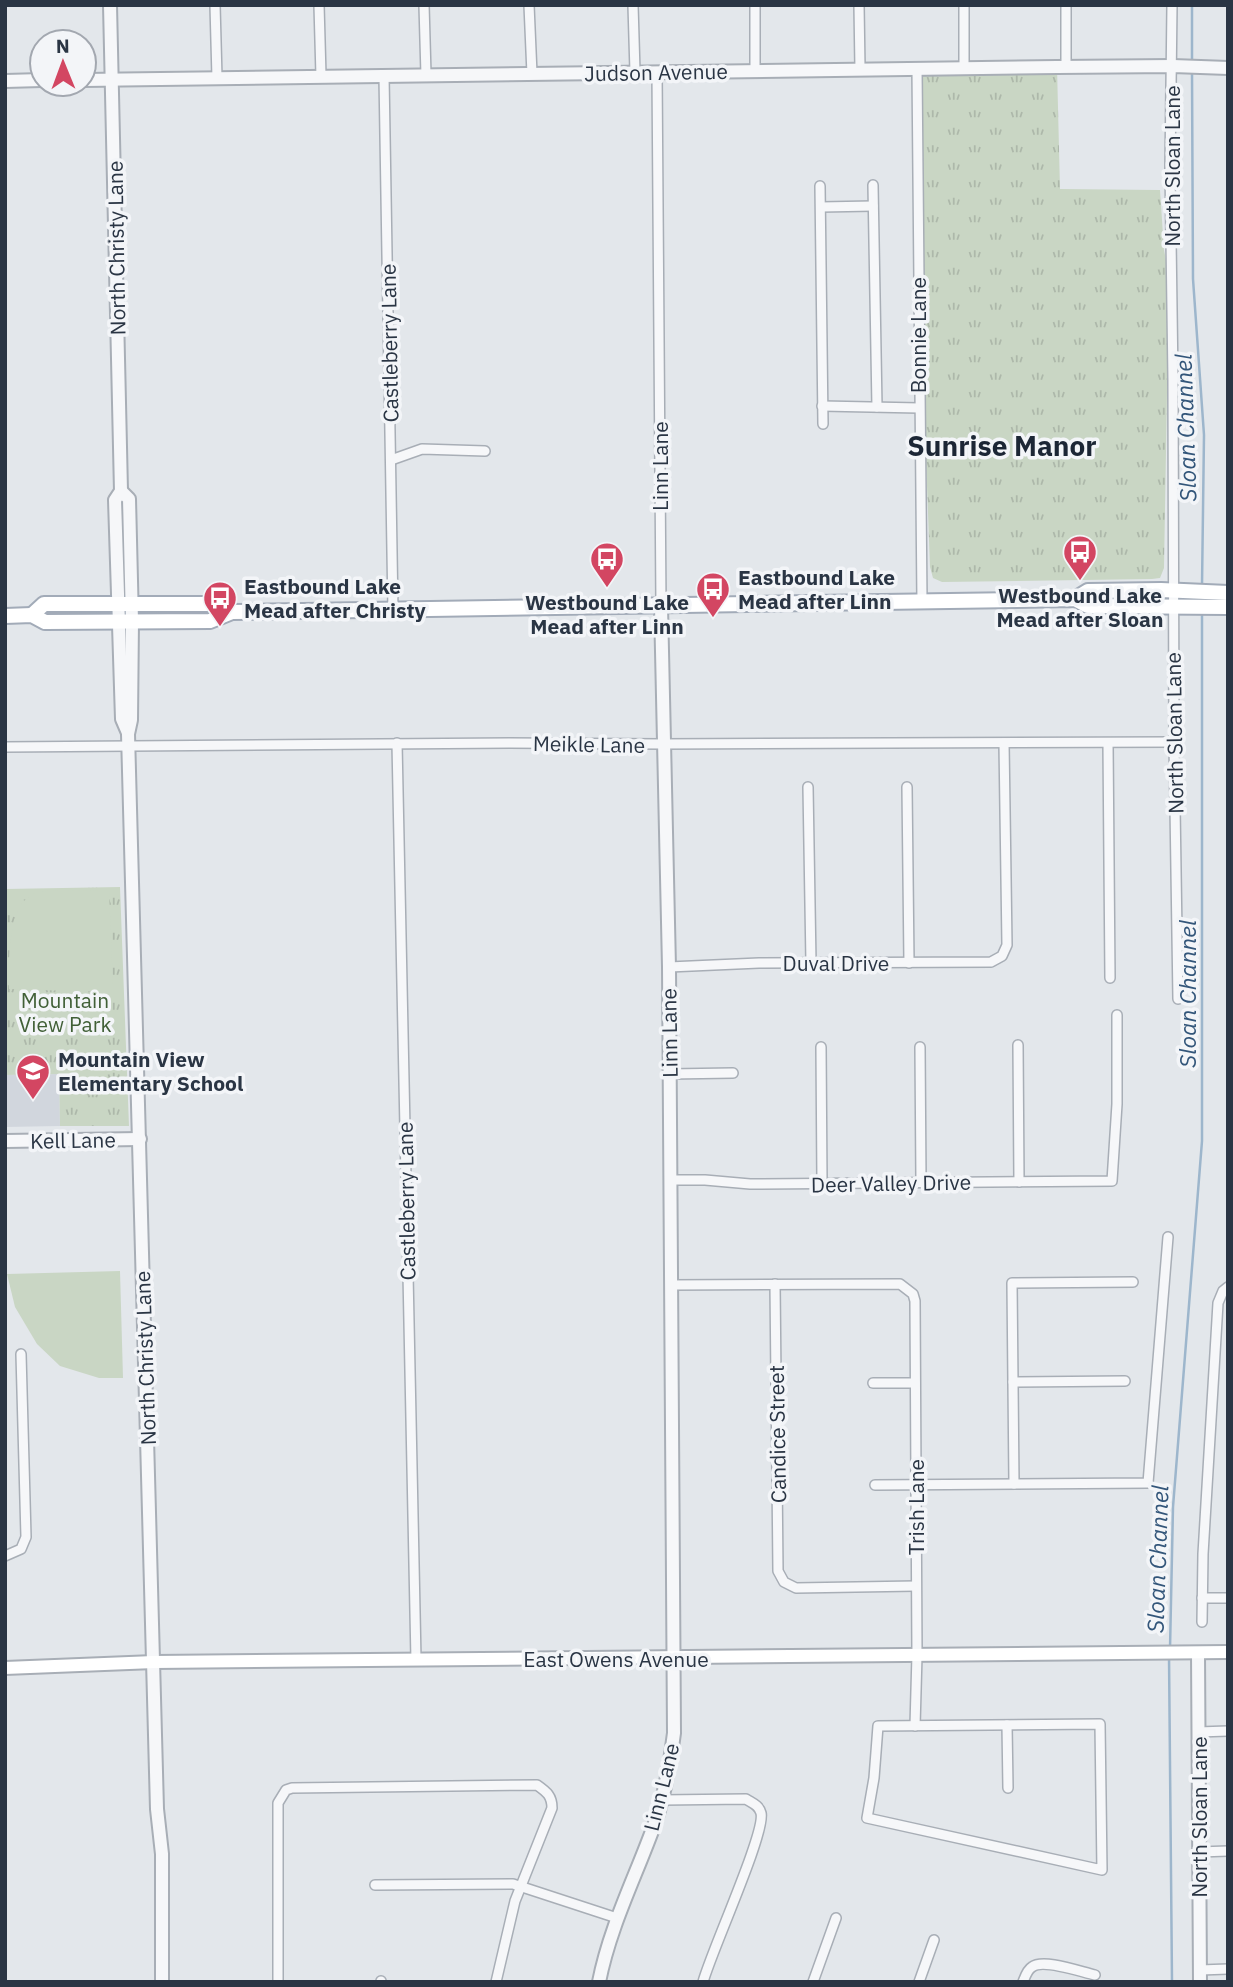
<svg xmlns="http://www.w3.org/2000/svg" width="1233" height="1987" font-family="'IBM Plex Sans',sans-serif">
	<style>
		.built { fill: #d1d6dd }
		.park { fill: url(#park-tufts) }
		.pitch { fill: #c9d6c4 }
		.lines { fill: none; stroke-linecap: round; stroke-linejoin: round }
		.stream { stroke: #9db6cc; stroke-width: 2.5 }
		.minor-casing { stroke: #a8aeb6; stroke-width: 12 }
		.tertiary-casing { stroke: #a8aeb6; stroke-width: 16 }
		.secondary-casing { stroke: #a8aeb6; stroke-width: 16 }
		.primary-casing { stroke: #a2abb8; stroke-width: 18 }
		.minor { stroke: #f6f7f9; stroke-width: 9 }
		.tertiary { stroke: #f6f7f9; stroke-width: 12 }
		.secondary { stroke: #fff; stroke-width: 12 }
		.primary { stroke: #fff; stroke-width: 14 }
		.labels { text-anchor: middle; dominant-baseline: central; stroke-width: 7; stroke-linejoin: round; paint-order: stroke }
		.street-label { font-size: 21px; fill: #2a3544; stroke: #f3f5f8 }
		.poi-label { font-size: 21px; font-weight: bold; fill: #2a3544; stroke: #f3f5f8; text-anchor: start }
		.park-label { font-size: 21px; fill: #416037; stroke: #f3f5f8 }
		.water-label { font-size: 23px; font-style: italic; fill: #33567a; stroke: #f3f5f8 }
		.district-label { font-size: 28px; font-weight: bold; fill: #1c2635; stroke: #f3f5f8 }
	</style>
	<defs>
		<pattern id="park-tufts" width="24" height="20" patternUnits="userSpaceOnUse" patternTransform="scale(1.75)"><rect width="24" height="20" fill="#c9d6c4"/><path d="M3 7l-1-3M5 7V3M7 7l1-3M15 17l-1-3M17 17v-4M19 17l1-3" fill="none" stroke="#adb8aa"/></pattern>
	</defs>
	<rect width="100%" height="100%" fill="#e3e7eb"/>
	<!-- built -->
	<polygon class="built" points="59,1074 60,1126 5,1127 5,1075"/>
	<!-- park -->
	<g class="park">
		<polygon points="1057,67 1060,189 1160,190 1164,250 1169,275 1164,568 1160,578 1152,579 942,582 933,578 930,567 918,242 917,69"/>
		<polygon points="120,887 129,1126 60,1126 59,1074 5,1075 5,889"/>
	</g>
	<!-- pitch -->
	<g class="pitch">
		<path d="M109,891l4,95 -7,6 -97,-3c0,-24 -3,-91 30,-97 22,-4 48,-1 70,-1z"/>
		<polygon points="120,1271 123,1378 99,1378 60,1366 37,1344 15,1307 7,1274"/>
	</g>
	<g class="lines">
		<!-- stream -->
		<g class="stream">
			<polyline points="1192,5 1192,61"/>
			<polyline points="1192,72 1193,279 1204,435 1202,586"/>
			<polyline points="1170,1649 1173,1507 1202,1141 1202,610"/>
			<polyline points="1169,1655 1172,1982"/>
		</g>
		<!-- minor casing -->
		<g class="minor-casing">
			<g id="minor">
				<polyline points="215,5 217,78"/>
				<polyline points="319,5 321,76"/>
				<polyline points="424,5 426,75"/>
				<polyline points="529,5 532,74"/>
				<polyline points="633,5 635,72"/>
				<polyline points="755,5 755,71"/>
				<polyline points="859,5 860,69"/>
				<polyline points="964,5 964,68"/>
				<polyline points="1066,5 1066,67"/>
				<polyline points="1172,5 1170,168 1173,380 1174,742 1178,999"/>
				<polyline points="917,69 922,602"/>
				<polyline points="657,72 661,606"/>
				<polyline points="384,76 393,611"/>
				<polyline points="873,185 877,407"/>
				<polyline points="820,186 823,424"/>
				<polyline points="821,207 873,206"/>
				<polyline points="822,406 919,408"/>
				<polyline points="391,460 422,449 485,451"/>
				<polyline points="397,743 416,1660"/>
				<polyline points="1108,743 1110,978"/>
				<polyline points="5,747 509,743 663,744 1174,742"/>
				<polyline points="808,787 811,963"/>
				<polyline points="907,787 909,963"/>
				<polyline points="669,967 759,963 991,962 1002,956 1007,945 1004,743"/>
				<polyline points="1018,1045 1019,1182"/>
				<polyline points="821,1047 822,1183"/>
				<polyline points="920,1047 921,1182"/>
				<polyline points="670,1074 733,1073"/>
				<polyline points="671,1180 705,1180 750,1184 1112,1181 1117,1104 1117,1015"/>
				<polyline points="775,1284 778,1571 784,1582 796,1588 916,1586"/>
				<polyline points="672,1285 900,1284 913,1294 915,1301 917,1655 915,1726"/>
				<polyline points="1013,1382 1125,1381"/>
				<polyline points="873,1383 915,1383"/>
				<polyline points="1014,1484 1012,1283 1133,1282"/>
				<polyline points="875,1485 1148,1483 1168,1237"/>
				<polyline points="5,1556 21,1549 26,1537 21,1354"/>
				<polyline points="1202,1598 1228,1598"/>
				<polyline points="1202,1622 1203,1554 1218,1303 1223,1291 1228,1287"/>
				<polygon points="1100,1724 1102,1870 867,1818 874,1778 878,1726"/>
				<polyline points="1007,1725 1008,1788"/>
				<polyline points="1198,1732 1228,1731"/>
				<path d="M662,1800l84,-1c6,4 13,6 15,14 5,19 -50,139 -58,169"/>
				<polyline points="1199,1852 1228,1851"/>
				<polyline points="375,1885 513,1884 617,1918"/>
				<polyline points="1200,1970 1228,1969"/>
				<path d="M278,1982v-179l8,-13 6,-2 245,-3c10,7 15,11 15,23l-37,93 -19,81"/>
				<polyline points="381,1982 381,1981"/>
				<polyline points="813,1982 836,1918"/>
				<polyline points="919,1982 934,1940"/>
				<path d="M1023,1982c2,-5 4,-12 9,-15 11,-9 49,5 63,8"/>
			</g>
		</g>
		<!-- tertiary casing -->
		<g class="tertiary-casing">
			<g id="tertiary">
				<polyline points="110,5 121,491 115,500 122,719 128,733"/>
				<polyline points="84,80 1057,67 1173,66 1228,68"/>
				<polyline points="5,81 42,80"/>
				<polyline points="121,491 129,499 132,621 131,720 128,734 157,1809 162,1854 162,1982"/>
				<polyline points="5,1141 140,1139"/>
				<polyline points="1198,1653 1200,1982"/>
				<path d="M599,1982c11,-56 37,-106 56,-159 10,-29 15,-59 19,-90l-5,-766 -8,-361"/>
			</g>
		</g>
		<!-- secondary casing -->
		<g class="secondary-casing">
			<polyline id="secondary" points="5,1668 154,1662 1228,1652"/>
		</g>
		<!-- primary casing -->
		<g class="primary-casing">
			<g id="primary">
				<polyline points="1075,599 1088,591 1161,590 1228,593"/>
				<polyline points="32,615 44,604 211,604 232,612"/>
				<polyline points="5,616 32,615 45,622 210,621 232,612 1075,599 1088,606 1228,607"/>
			</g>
		</g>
		<!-- minor -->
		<use href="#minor" class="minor"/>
		<!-- tertiary -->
		<use href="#tertiary" class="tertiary"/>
		<!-- secondary -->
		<use href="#secondary" class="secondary"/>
		<!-- primary -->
		<use href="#primary" class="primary"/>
	</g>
	<!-- icons -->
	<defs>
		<g id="bus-pin" transform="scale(1.75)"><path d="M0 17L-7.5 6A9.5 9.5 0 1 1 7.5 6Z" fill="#d34662" stroke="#f3f5f8"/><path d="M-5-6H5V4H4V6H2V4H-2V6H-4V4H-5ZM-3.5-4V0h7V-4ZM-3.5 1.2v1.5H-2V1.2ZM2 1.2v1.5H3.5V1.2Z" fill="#fff"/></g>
		<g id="school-pin" transform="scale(1.75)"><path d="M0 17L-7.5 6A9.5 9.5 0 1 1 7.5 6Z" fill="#d34662" stroke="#f3f5f8"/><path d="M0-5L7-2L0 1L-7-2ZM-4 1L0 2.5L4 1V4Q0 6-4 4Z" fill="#fff"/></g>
	</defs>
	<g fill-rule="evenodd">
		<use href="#bus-pin" x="1080" y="552"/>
		<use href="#bus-pin" x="607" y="559"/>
		<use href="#bus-pin" x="713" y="589"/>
		<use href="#bus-pin" x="220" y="598"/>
		<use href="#school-pin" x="33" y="1071"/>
	</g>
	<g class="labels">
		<!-- street labels -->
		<g class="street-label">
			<text transform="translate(656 72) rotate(-1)">Judson Avenue</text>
			<text transform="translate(1172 166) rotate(-90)">North Sloan Lane</text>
			<text transform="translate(116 248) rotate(-91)">North Christy Lane</text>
			<text transform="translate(918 335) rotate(-90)">Bonnie Lane</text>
			<text transform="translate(389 343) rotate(-91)">Castleberry Lane</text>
			<text transform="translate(660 466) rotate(-90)">Linn Lane</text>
			<text transform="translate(1174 733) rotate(-91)">North Sloan Lane</text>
			<text transform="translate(589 744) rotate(1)">Meikle Lane</text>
			<text x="836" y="963">Duval Drive</text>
			<text transform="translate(669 1033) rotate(-91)">Linn Lane</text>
			<text transform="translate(73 1140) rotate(-1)">Kell Lane</text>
			<text transform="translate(891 1183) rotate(-1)">Deer Valley Drive</text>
			<text transform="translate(406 1201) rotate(-91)">Castleberry Lane</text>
			<text transform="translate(145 1358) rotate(-92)">North Christy Lane</text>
			<text transform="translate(777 1434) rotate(-91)">Candice Street</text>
			<text transform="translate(916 1507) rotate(-90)">Trish Lane</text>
			<text x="616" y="1659">East Owens Avenue</text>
			<text transform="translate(661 1787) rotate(-76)">Linn Lane</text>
			<text transform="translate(1199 1817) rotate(-90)">North Sloan Lane</text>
		</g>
		<!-- poi labels -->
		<g class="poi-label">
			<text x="738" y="577">Eastbound Lake<tspan x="738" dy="24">Mead after Linn</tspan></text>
			<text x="244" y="586">Eastbound Lake<tspan x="244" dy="24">Mead after Christy</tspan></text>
			<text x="1080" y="595" text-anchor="middle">Westbound Lake<tspan x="1080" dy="24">Mead after Sloan</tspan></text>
			<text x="607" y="602" text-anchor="middle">Westbound Lake<tspan x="607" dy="24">Mead after Linn</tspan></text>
			<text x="58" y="1059">Mountain View<tspan x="58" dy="24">Elementary School</tspan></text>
		</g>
		<!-- park labels -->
		<g class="park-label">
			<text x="65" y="1000">Mountain<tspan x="65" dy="24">View Park</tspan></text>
		</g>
		<!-- water labels -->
		<g class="water-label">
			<text transform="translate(1185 428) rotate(-92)">Sloan Channel</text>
			<text transform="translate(1187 994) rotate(-90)">Sloan Channel</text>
			<text transform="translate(1157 1559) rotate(-88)">Sloan Channel</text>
		</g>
		<!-- district labels -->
		<g class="district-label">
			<text x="1002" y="445">Sunrise Manor</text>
		</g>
	</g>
	<!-- border -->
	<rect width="1233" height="1987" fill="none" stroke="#2a3544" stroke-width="14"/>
	<!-- north arrow -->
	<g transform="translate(63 63) rotate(359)"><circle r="33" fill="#f3f5f8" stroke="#a3a8b0" stroke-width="2"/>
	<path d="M0-5L12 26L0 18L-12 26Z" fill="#d34662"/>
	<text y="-10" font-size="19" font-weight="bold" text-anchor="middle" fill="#2a3544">N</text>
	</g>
</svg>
